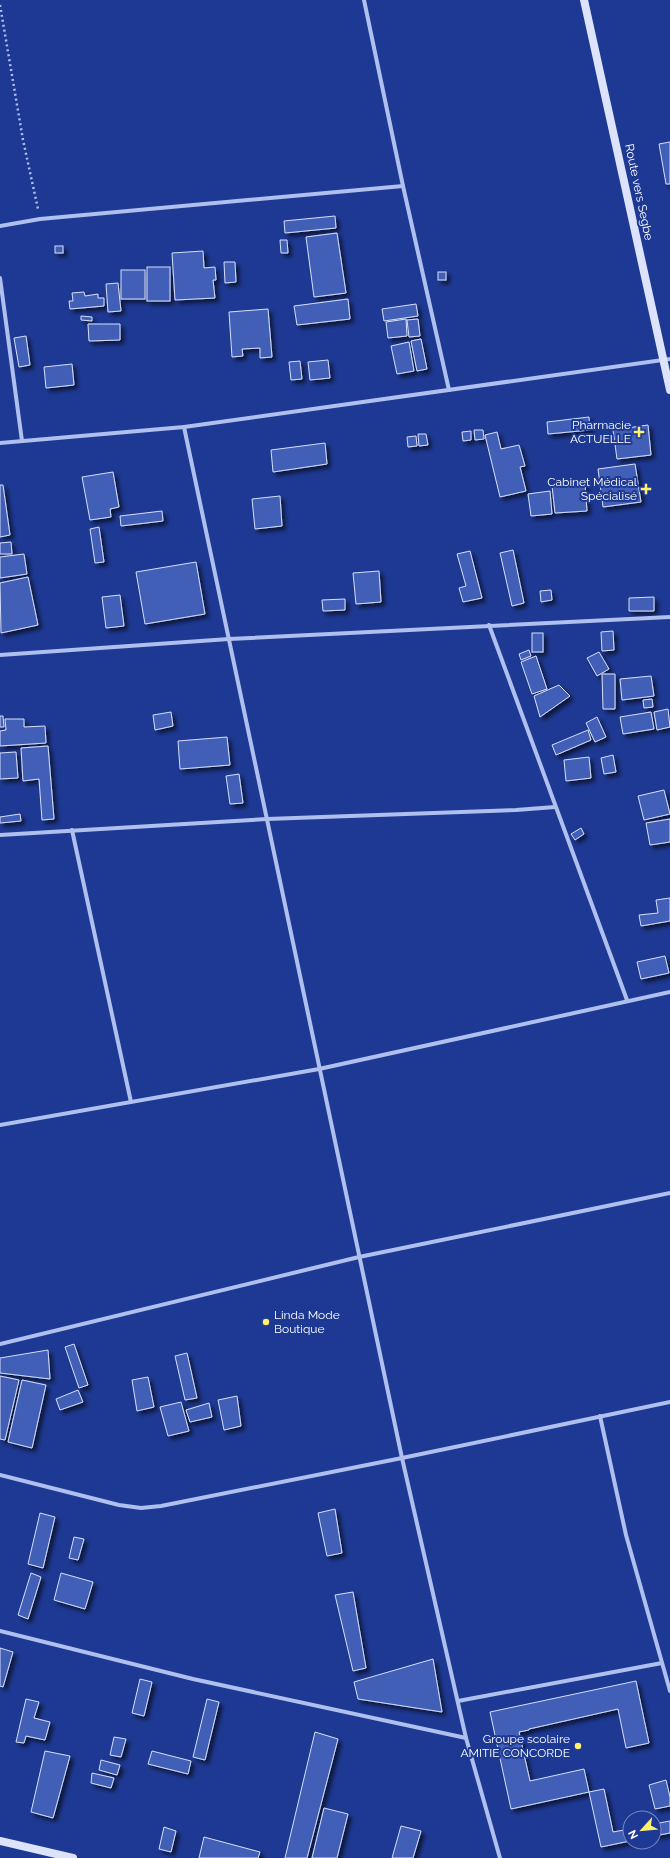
<svg xmlns="http://www.w3.org/2000/svg" width="670" height="1858" font-family="Raleway,sans-serif">
	<style>
		.building { fill: #425fb8; stroke: #d5defa; filter: url(#shadow) }
		.lines { fill: none; stroke-linecap: round; stroke-linejoin: round }
		.path { stroke: #afbfee; stroke-width: 2.5; stroke-dasharray: 2 3; stroke-linecap: butt }
		.street { stroke: #afbfee; stroke-width: 4 }
		.secondary { stroke: #dce3fa; stroke-width: 8 }
		.poi-dot { fill: #fdf16e; stroke: #1e3993; stroke-width: 1.5 }
		.labels { text-anchor: middle; dominant-baseline: central; stroke-width: 4; stroke-linejoin: round; paint-order: stroke }
		.street-label { font-size: 12px; fill: #fff; stroke: #1e3993 }
		.poi-label { font-size: 12px; fill: #fff; stroke: #1e3993; text-anchor: end }
	</style>
	<defs>
		<filter id="shadow"><feDropShadow dx="3.5" dy="3.5" stdDeviation="2" flood-color="#0009"/></filter>
	</defs>
	<rect width="100%" height="100%" fill="#1e3993"/>
	<!-- building -->
	<g class="building">
		<polygon points="670,142 670,184 666,184 659,144"/>
		<polygon points="335,216 336,228 285,233 284,221"/>
		<polygon points="337,233 346,293 314,297 306,237"/>
		<polygon points="280,240 287,240 288,253 281,253"/>
		<rect x="55" y="246" width="8" height="7"/>
		<polygon points="203,251 204,268 215,267 216,280 213,280 215,298 175,300 172,253"/>
		<polygon points="224,262 235,262 236,282 225,283"/>
		<rect x="147" y="267" width="23" height="34"/>
		<rect x="121" y="270" width="24" height="29"/>
		<rect x="438" y="272" width="8" height="8"/>
		<polygon points="118,283 121,311 108,312 106,284"/>
		<polygon points="84,292 85,296 98,294 98,298 104,298 104,306 70,309 69,301 73,301 72,293"/>
		<polygon points="348,299 350,319 297,325 294,306"/>
		<polygon points="416,304 418,316 384,321 382,309"/>
		<polygon points="268,309 272,357 260,358 260,348 242,349 243,356 232,357 229,312"/>
		<polygon points="81,316 92,317 92,321 81,320"/>
		<polygon points="406,319 407,336 388,338 386,322"/>
		<polygon points="418,319 420,336 409,337 407,320"/>
		<polygon points="88,324 120,324 120,340 89,341"/>
		<polygon points="26,336 30,365 19,367 14,338"/>
		<polygon points="421,339 427,369 417,371 411,341"/>
		<polygon points="409,342 414,371 397,374 391,346"/>
		<polygon points="328,360 330,378 310,380 308,362"/>
		<polygon points="300,361 302,379 291,380 289,362"/>
		<polygon points="72,364 74,385 46,388 44,367"/>
		<polygon points="589,417 590,430 548,434 547,422"/>
		<polygon points="648,425 651,455 617,459 613,430"/>
		<polygon points="474,430 483,430 484,439 475,440"/>
		<polygon points="471,431 471,440 463,441 462,432"/>
		<polygon points="497,432 501,449 519,445 525,466 520,467 526,491 500,497 485,435"/>
		<polygon points="418,434 426,434 428,445 419,446"/>
		<polygon points="416,436 417,446 408,447 407,437"/>
		<polygon points="325,443 327,464 273,472 271,450"/>
		<polygon points="635,464 641,502 603,507 598,469"/>
		<polygon points="113,472 119,507 110,509 111,517 90,520 82,477"/>
		<polygon points="585,484 587,511 555,513 552,486"/>
		<polygon points="0,485 3,485 10,535 0,537"/>
		<polygon points="550,491 552,514 531,516 528,494"/>
		<polygon points="280,496 282,526 255,529 252,499"/>
		<polygon points="162,511 163,521 121,526 120,516"/>
		<polygon points="99,527 104,562 95,563 90,529"/>
		<polygon points="11,542 12,554 0,554 0,543"/>
		<polygon points="513,550 524,603 512,606 500,553"/>
		<polygon points="470,551 482,598 463,602 459,588 466,586 457,554"/>
		<polygon points="24,554 27,574 0,578 0,557"/>
		<polygon points="196,562 205,614 145,624 136,572"/>
		<polygon points="379,571 381,602 356,604 353,573"/>
		<polygon points="28,577 38,625 1,633 0,583"/>
		<polygon points="551,590 552,600 541,602 540,591"/>
		<polygon points="120,595 124,626 106,628 102,597"/>
		<polygon points="654,597 654,611 629,611 629,598"/>
		<polygon points="345,599 345,610 323,611 322,600"/>
		<polygon points="613,631 614,650 602,651 601,632"/>
		<rect x="532" y="633" width="11" height="19"/>
		<polygon points="529,650 531,656 521,660 519,654"/>
		<polygon points="599,652 609,669 597,676 587,658"/>
		<polygon points="536,656 547,689 532,694 521,662"/>
		<polygon points="602,674 615,674 615,709 603,709"/>
		<polygon points="651,676 654,696 622,700 620,679"/>
		<polygon points="559,685 570,696 540,717 534,696"/>
		<polygon points="652,699 653,707 644,708 643,700"/>
		<polygon points="668,709 670,727 657,730 654,712"/>
		<polygon points="171,712 173,726 155,730 153,715"/>
		<polygon points="651,712 654,729 623,734 620,717"/>
		<polygon points="0,716 3,716 4,727 0,727"/>
		<polygon points="597,717 606,737 595,742 586,723"/>
		<polygon points="5,719 24,719 24,727 45,726 46,743 0,746 0,731 6,730"/>
		<polygon points="588,730 591,740 556,755 552,745"/>
		<polygon points="227,737 230,765 180,769 178,741"/>
		<polygon points="48,746 54,819 42,820 39,779 23,781 21,748"/>
		<polygon points="16,752 18,778 0,779 0,753"/>
		<polygon points="613,755 616,772 604,774 601,758"/>
		<polygon points="589,757 591,778 566,781 564,760"/>
		<polygon points="239,774 243,803 230,804 226,776"/>
		<polygon points="664,790 670,814 644,820 638,796"/>
		<polygon points="20,814 21,821 0,823 0,817"/>
		<polygon points="670,819 670,842 650,845 646,823"/>
		<polygon points="581,828 584,834 575,840 571,834"/>
		<polygon points="670,898 670,921 641,926 639,915 658,913 656,900"/>
		<polygon points="665,956 669,973 641,979 637,962"/>
		<polygon points="74,1344 88,1385 79,1388 65,1347"/>
		<polygon points="48,1350 50,1379 0,1373 0,1358"/>
		<polygon points="187,1353 197,1398 185,1400 175,1356"/>
		<polygon points="0,1376 19,1380 5,1440 0,1439"/>
		<polygon points="148,1377 154,1407 137,1411 132,1380"/>
		<polygon points="22,1380 46,1385 32,1448 8,1442"/>
		<polygon points="78,1390 83,1402 60,1410 56,1399"/>
		<polygon points="237,1396 241,1426 224,1430 218,1400"/>
		<polygon points="181,1402 189,1431 168,1436 160,1407"/>
		<polygon points="209,1403 212,1417 190,1422 186,1410"/>
		<polygon points="335,1509 342,1553 327,1556 318,1513"/>
		<polygon points="40,1513 55,1517 43,1568 28,1564"/>
		<polygon points="74,1537 84,1539 78,1560 69,1558"/>
		<polygon points="31,1573 41,1577 28,1619 18,1615"/>
		<polygon points="61,1573 93,1582 85,1609 54,1600"/>
		<polygon points="353,1592 366,1668 353,1671 335,1595"/>
		<polygon points="0,1648 13,1652 3,1687 0,1686"/>
		<polygon points="433,1659 442,1712 358,1699 354,1682"/>
		<polygon points="140,1679 152,1682 144,1716 132,1713"/>
		<polygon points="636,1681 649,1743 626,1748 618,1709 529,1729 529,1730 519,1732 530,1781 584,1769 589,1792 511,1809 490,1712"/>
		<polygon points="26,1699 39,1702 34,1718 50,1722 45,1740 26,1736 24,1743 16,1742"/>
		<polygon points="207,1699 219,1702 205,1760 193,1757"/>
		<polygon points="315,1732 338,1739 307,1858 285,1858"/>
		<polygon points="114,1737 126,1739 121,1757 110,1755"/>
		<polygon points="45,1751 70,1756 53,1818 31,1812"/>
		<polygon points="152,1751 191,1761 188,1774 148,1764"/>
		<polygon points="101,1760 120,1765 117,1775 99,1770"/>
		<polygon points="92,1773 114,1778 111,1788 91,1783"/>
		<polygon points="666,1780 670,1797 670,1806 655,1809 649,1785"/>
		<polygon points="604,1789 613,1832 630,1829 630,1841 601,1847 589,1792"/>
		<polygon points="324,1808 348,1814 337,1858 312,1858"/>
		<polygon points="670,1821 670,1833 654,1836 654,1824"/>
		<polygon points="401,1826 421,1831 413,1858 392,1858"/>
		<polygon points="164,1827 176,1831 171,1852 159,1849"/>
		<polygon points="204,1837 260,1852 258,1858 199,1858"/>
	</g>
	<g class="lines">
		<!-- path -->
		<polyline class="path" points="0,5 23,140 38,209"/>
		<!-- street -->
		<g class="street">
			<polyline points="364,0 403,186 449,390"/>
			<polyline points="0,226 40,219 403,186"/>
			<polyline points="0,278 22,441"/>
			<polyline points="184,427 402,1458 466,1738 500,1858"/>
			<polyline points="0,443 184,427 670,359"/>
			<polyline points="489,625 627,1000"/>
			<polyline points="0,655 229,639 670,617"/>
			<polyline points="72,830 131,1102"/>
			<polyline points="0,835 267,819 516,810 555,807"/>
			<polyline points="0,1125 319,1069 670,992"/>
			<polyline points="0,1344 359,1257 670,1193"/>
			<polyline points="600,1416 626,1535 670,1691"/>
			<polyline points="0,1475 119,1505 141,1508 161,1506 402,1458 670,1402"/>
			<polyline points="0,1631 193,1679 466,1738"/>
			<polyline points="458,1701 662,1663"/>
		</g>
		<!-- secondary -->
		<g class="secondary">
			<polyline points="584,0 670,390"/>
			<polyline points="0,1841 73,1858"/>
		</g>
	</g>
	<!-- markers -->
	<g class="poi-dot">
		<path d="M637 426h4v4h4v4h-4v4h-4v-4h-4v-4h4z"/>
		<path d="M644 483h4v4h4v4h-4v4h-4v-4h-4v-4h4z"/>
		<circle cx="266" cy="1322" r="4"/>
		<circle cx="578" cy="1746" r="4"/>
	</g>
	<g class="labels">
		<!-- street labels -->
		<g class="street-label">
			<text transform="translate(639 192) rotate(78)">Route vers Segbe</text>
		</g>
		<!-- poi labels -->
		<g class="poi-label">
			<text x="631" y="425">Pharmacie<tspan x="631" dy="14">ACTUELLE</tspan></text>
			<text x="637" y="482">Cabinet Médical<tspan x="637" dy="14">Spécialisé</tspan></text>
			<text x="274" y="1315" text-anchor="start">Linda Mode<tspan x="274" dy="14">Boutique</tspan></text>
			<text x="570" y="1739">Groupe scolaire<tspan x="570" dy="14">AMITIE CONCORDE</tspan></text>
		</g>
	</g>
	<!-- north arrow -->
	<g transform="translate(642 1830) rotate(243)"><circle r="19" fill="#1e3993" stroke="#7888be"/>
	<path d="M0-3L7 15L0 10L-7 15Z" fill="#fdf16e"/>
	<text y="-6" font-size="11" font-weight="bold" text-anchor="middle" fill="#ffffff">N</text>
	</g>
</svg>
